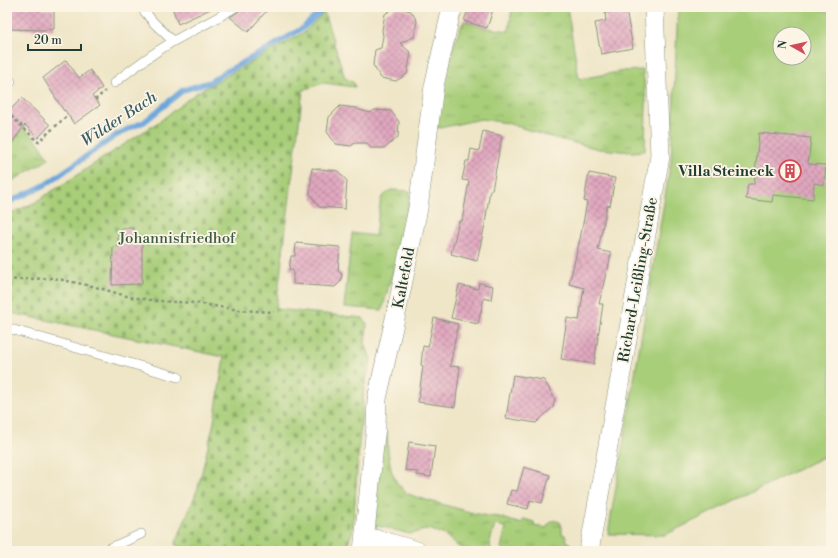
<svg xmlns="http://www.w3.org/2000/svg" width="838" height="558" font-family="'Libre Bodoni',serif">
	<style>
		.grass { fill: url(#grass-tufts); stroke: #648656 }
		.cemetery { fill: url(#cemetery-stones); stroke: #648656 }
		.green { fill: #a8ce79; stroke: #648656; fill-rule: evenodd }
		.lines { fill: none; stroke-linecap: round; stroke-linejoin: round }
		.stream { stroke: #6ca5db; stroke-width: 5.5 }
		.building { fill: url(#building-cross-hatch) }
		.lane-casing { stroke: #87927e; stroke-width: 10 }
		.street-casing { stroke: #87927e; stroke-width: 20 }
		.path { stroke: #87927e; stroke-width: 2.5; stroke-dasharray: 3 3; stroke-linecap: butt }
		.lane { stroke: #fff; stroke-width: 9 }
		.street { stroke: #fff; stroke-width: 19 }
		.labels { text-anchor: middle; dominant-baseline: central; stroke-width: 3.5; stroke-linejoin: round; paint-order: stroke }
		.poi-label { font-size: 15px; font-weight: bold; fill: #1f3d34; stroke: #fcf5e5; text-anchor: end }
		.park-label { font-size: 15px; fill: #3a5a42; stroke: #fcf5e5 }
		.street-label { font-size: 15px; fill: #1f3d34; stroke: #fcf5e5 }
		.water-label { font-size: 16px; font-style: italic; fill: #365c66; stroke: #fcf5e5 }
	</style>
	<defs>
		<pattern id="grass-tufts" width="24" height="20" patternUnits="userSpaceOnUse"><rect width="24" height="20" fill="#a8ce79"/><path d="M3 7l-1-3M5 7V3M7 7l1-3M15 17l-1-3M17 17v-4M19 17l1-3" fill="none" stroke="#88a864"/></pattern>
		<pattern id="cemetery-stones" width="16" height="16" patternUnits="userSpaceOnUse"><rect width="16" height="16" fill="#a8ce79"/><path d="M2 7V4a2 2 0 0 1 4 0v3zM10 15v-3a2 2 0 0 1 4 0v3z" fill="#88a864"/></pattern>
		<pattern id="building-cross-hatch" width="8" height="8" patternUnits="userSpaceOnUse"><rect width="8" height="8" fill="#e1a8bf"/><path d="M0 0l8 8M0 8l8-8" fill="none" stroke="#b68a9c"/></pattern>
	</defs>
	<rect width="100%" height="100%" fill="#fcf5e5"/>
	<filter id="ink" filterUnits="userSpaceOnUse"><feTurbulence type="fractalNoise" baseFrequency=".025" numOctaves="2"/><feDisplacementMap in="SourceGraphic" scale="8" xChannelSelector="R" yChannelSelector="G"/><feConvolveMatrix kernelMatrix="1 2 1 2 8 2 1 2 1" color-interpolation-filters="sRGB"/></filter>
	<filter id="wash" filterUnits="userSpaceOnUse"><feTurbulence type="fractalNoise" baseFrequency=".012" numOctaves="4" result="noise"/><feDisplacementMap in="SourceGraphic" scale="16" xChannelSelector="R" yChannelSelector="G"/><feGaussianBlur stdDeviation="0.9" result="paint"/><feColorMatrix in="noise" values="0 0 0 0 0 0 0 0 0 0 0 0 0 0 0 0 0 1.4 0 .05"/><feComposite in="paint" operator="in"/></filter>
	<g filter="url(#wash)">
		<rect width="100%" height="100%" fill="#efe6c8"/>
		<!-- grass -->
		<g class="grass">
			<polygon points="512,7 567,7 579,79 624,71 643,70 646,102 645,151 632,152 599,149 543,135 507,123 481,119 440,128 434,126 442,79 457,36 464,21 487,28 509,31"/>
			<polygon points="7,112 38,142 49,159 7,184 7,151 21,130 7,118"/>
			<polygon points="391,190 410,191 405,226 400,247 382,310 344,307 352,233 375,236 381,198"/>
			<path d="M387,433l1,18 3,19 6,13 9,10 13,5 62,17 18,2 23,7 2,-5 10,3v4l12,2c5,-7 6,-9 14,-6l2,5v7l3,1c2,8 5,10 14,12l-1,4h-73l-4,-3 5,-21 -11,-2 -5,16 1,10h-12l-19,-3 -15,-13 -16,-6 -19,5 -35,-9 6,-91z"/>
		</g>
		<!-- cemetery -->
		<polygon class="cemetery" points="324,12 345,78 354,83 355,87 324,83 303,90 276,309 363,318 367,324 365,343 371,360 364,388 358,457 353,529 346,551 196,551 175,545 198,488 214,422 224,357 7,312 7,215 34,203 160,121 196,93 305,32"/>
		<!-- green -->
		<path class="green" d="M678,7h135l18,6v440l-166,82 -57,-1 63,-373zM780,34h24v24h-24z"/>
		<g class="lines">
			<!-- stream -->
			<polyline class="stream" points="7,203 45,185 115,136 132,127 144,122 183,90 210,82 220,75 264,51 303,28 325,7"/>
		</g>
		<g id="blocks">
			<!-- building -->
			<g class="building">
				<polygon points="7,7 43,7 43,9 54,9 54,29 44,30 7,29"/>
				<polygon points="172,7 215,7 178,24"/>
				<polygon points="241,7 270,7 248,32 230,17 238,12"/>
				<polygon points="396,7 411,11 417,21 414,37 400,43 411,53 407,74 396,81 381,78 373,65 375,50 381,48 383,36 382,30 385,14"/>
				<polygon points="469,7 494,7 487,28 464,21"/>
				<polygon points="626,9 633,48 601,54 595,23 606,21 605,13"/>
				<polygon points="66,60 79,78 90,70 102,88 92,96 100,105 74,124 65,110 64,111 43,78"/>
				<polygon points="22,98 50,125 38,138 25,125 7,150 7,113"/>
				<polygon points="340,106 356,108 359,110 371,113 374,110 391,111 399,122 398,137 385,148 371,148 367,143 355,143 351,146 336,144 327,132 329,117"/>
				<polygon points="483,131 502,136 492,190 490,190 485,224 477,261 451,254 459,221 462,221 469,181 462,180 466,161 469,161 471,149 479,151"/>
				<polygon points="759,133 811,138 808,164 826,165 824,185 814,183 813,199 773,195 772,202 746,199 748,184 754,184"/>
				<polygon points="312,168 338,171 347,181 345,209 319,207 310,194"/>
				<polygon points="589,173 615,178 610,206 607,205 598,250 611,253 608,269 607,269 599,304 603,304 594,364 561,359 567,318 579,320 584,288 569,284 580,239 587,202 584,201"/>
				<polygon points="123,228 132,228 136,233 136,243 142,243 142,284 112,285 113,247 118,246 118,236"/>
				<polygon points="296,243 340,247 338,271 342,274 341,281 335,287 293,284 293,270 289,270 291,256 295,256"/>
				<polygon points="479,283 493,286 491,300 484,298 478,324 451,318 459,285 478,289"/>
				<polygon points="434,318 458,324 450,366 460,367 455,407 418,402 423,366 421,365 423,346 428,347"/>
				<polygon points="513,375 544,380 555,399 553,407 536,423 506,418"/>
				<polygon points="409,442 435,446 431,477 417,475 417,472 405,470"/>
				<polygon points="524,467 550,475 542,503 530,500 528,509 507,504 511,490 517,491"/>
			</g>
		</g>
	</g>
	<g filter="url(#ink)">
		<use href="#blocks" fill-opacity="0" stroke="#87927e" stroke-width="1"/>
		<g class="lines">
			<!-- lane casing -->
			<g class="lane-casing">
				<g id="lane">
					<polyline points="141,7 154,23 173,41"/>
					<polyline points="7,82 11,82"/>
					<path d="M114,83c19,-15 38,-29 58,-41 21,-12 43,-22 63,-35"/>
					<polyline points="7,328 178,377"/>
					<polyline points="104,551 141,534"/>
				</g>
			</g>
			<!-- street casing -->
			<g class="street-casing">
				<g id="street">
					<polyline points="365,537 379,540 417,551"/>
					<polyline points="363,551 376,426 377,399 398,305 418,208 434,86 450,16 453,7"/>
					<polyline points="589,551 660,156 654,7"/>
				</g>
			</g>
			<!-- path -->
			<g class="path">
				<polyline points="95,100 105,91"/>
				<polyline points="7,112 38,142 68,115"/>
				<polyline points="7,280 53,278 92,286 130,297 158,301 196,303 239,310 274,312"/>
			</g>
			<!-- lane -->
			<use href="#lane" class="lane"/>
			<!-- street -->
			<use href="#street" class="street"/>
		</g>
	</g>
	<!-- icons -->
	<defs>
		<g id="building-ring" transform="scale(1.15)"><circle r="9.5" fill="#fcf5e5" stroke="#d1495b" stroke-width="1.5"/><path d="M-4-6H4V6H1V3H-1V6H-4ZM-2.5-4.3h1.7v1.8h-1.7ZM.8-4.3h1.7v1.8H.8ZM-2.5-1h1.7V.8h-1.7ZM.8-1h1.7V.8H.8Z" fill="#d1495b"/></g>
	</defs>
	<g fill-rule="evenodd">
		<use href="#building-ring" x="790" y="171"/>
	</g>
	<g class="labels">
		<!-- poi labels -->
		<g class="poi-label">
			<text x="774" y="171">Villa Steineck</text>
		</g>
		<!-- park labels -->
		<g class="park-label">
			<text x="177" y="238">Johannisfriedhof</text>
		</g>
		<!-- street labels -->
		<g class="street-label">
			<text transform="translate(404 278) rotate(-79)">Kaltefeld</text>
			<text transform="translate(638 280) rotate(-80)">Richard-Leißling-Straße</text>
		</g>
		<!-- water labels -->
		<g class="water-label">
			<text transform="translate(119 119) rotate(-33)">Wilder Bach</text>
		</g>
	</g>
	<!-- margin -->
	<rect width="838" height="558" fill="none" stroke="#fcf5e5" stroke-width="24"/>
	<!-- north arrow -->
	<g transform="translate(792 46) rotate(278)"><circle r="19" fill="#fcf5e5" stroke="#a4ab9e"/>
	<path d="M0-3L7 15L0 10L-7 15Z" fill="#d1495b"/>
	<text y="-6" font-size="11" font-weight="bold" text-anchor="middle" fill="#1f3d34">N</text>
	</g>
	<!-- scale -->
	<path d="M28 44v6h53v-6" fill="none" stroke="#1f3d34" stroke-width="2"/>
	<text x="34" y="44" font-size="12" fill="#1f3d34" stroke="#fcf5e5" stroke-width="3" paint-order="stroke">20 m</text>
</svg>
